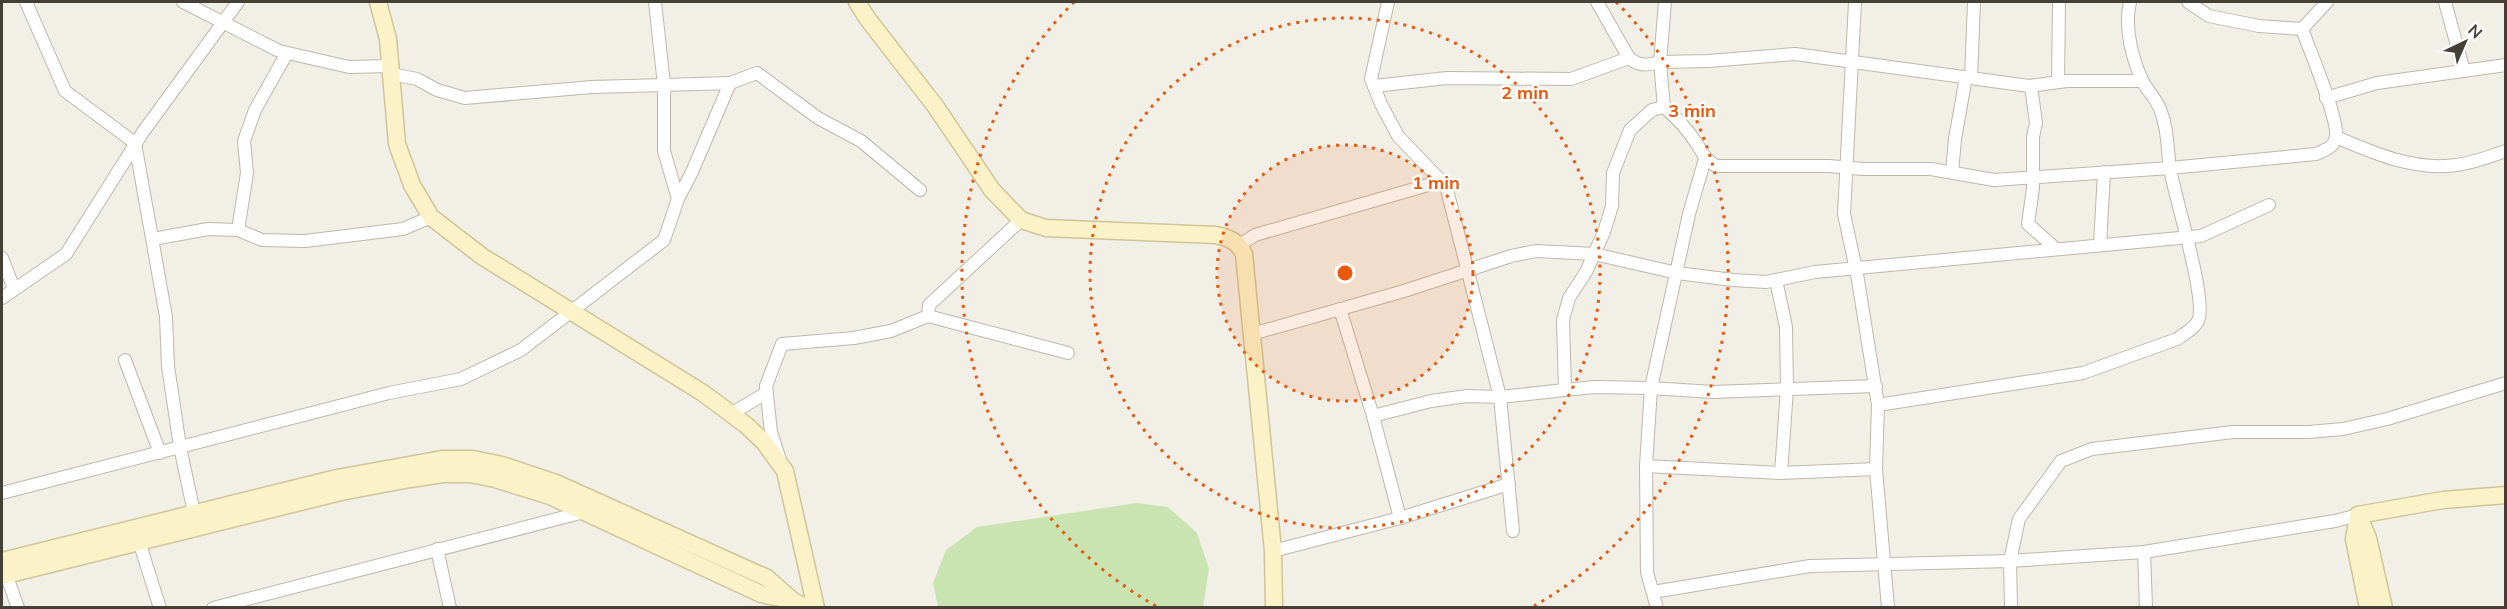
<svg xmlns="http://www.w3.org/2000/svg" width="2507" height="609" font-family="Mulish,sans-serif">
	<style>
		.green { fill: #cae4b1 }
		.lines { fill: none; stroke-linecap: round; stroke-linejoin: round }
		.street-casing { stroke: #bdb8aa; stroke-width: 14 }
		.secondary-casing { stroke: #cfc598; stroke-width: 19 }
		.street { stroke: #fff; stroke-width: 12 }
		.secondary { stroke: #fbf2c7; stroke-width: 16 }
		.ring { fill: none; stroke: #e8590c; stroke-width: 3; stroke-dasharray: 3 6 }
		.centre { fill: #e8590c; stroke: #fff; stroke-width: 3 }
		.ring-label { font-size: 18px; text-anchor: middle; font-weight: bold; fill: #e8590c; stroke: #fff; stroke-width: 5; stroke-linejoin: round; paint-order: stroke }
	</style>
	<rect width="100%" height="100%" fill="#f2efe7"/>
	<!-- green -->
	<polygon class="green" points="1137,503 1168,507 1197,533 1209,569 1203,607 938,607 933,583 946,550 977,527"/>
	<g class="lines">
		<!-- street casing -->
		<g class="street-casing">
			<g id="street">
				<polyline points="26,2 65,91 135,143 166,317 168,366 180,447 196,522"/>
				<polyline points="183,2 279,51 349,67 390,66"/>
				<polyline points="1388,2 1371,79 1381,104 1398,136 1446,186 1500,397 1513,531"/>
				<path d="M1597,2l32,56c11,9 18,7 31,4l5,-60"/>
				<polyline points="1855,2 1844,214 1857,274 1878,405 1876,469 1888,608"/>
				<polyline points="2445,2 2464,71"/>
				<polyline points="2302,29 2327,2"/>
				<polyline points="391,74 417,79 437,90 465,98 592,87 664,85 655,2"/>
				<polyline points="1971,78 1974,2"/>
				<polyline points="2058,82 2059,2"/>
				<polyline points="730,83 757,73 818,118 861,141 920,190"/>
				<polyline points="1374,86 1447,78 1571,79 1629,58"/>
				<polyline points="2031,86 2036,123 2033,137 2033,188 2028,224 2056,249"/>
				<polyline points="2326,98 2377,83 2506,65"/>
				<polyline points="1664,107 1660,62 1708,61 1795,54 2029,86 2067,81 2142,81"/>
				<path d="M2336,137c37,16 79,34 120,28 17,-2 34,-9 50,-14"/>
				<path d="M1705,159l-16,55 -38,174 -57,-1 -29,3 -2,-70 6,-22 17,-26 18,-40 8,-26 1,-33 17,-43 22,-20 12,-3c12,10 24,23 33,37 6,10 8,15 19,22h113l34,3h68l63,11 176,-12 146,-14c9,-4 19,-7 20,-18 2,-19 -26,-85 -34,-107l-43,-3 -50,-10 -21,-14"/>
				<polyline points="1952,172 1955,139 1966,77"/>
				<polyline points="238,230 262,240 305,241 403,229 431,217"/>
				<polyline points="153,239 208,229 238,230 247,173 244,141 255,110 287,53"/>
				<polyline points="1240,245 1255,235 1442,181"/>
				<polyline points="2100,245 2104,172"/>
				<polyline points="2,258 14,289"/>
				<polyline points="1776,280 1786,327 1787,389 1781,473"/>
				<polyline points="2,298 66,254 143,132 238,2"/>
				<polyline points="1340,309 1373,416 1400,518"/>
				<polyline points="928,316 929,305 1021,220"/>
				<polyline points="1252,334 1404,291 1511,256 1536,251 1594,254 1677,273 1733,280 1766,282 1815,272 2201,236 2269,205"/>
				<polyline points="125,360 160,453"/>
				<path d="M1878,405l205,-32 94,-34c7,-5 17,-10 21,-18 10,-21 -24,-125 -28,-153 -3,-20 -2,-40 -10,-59 -4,-10 -12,-18 -17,-27 -11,-23 -19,-55 -13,-80"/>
				<polyline points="731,414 766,393"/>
				<polyline points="1373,416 1431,401 1467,396 1500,397 1565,390"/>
				<polyline points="779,457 771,432 766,386 782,344 854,338 891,331 928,316 1068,353"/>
				<polyline points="1646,466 1781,473 1876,469"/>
				<polyline points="2,493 389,393 461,379 521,350 664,240 678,199 664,151 664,85 730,83 692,172 678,199"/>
				<polyline points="2358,515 2335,521 2144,552 2010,561 2019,519 2061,461 2092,449 2233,432 2309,432 2343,429 2387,419 2506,383"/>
				<polyline points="137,535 160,608"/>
				<polyline points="437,549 450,608"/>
				<polyline points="1273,551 1400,518 1509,484"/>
				<polyline points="2144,552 2146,608"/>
				<polyline points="4,568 18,608"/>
				<polyline points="1653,592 1810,566 2010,561 2011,608"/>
				<polyline points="213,608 584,512 585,509"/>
				<polyline points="1657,608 1647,572 1646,466 1651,388 1713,392 1876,386"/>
			</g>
		</g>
		<!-- secondary casing -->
		<g class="secondary-casing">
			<g id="secondary">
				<polyline points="378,2 388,39 397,144 412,185 431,217 483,257 703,393 746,425 764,442 785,471 816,608"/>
				<path d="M857,2l10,16 69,89 56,83 29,30 25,8 170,7c13,3 22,6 28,19l29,297 1,57"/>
				<polyline points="2358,515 2443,500 2506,495"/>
				<polyline points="2358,515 2368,538 2384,608"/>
				<polyline points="2358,516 2354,539 2368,608"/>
				<polyline points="2,561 337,478 442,459 473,459 502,465 556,483 767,578 793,601 807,608"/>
				<polyline points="2,576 341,492 410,479 443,474 470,474 495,479 550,496 761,594 790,600"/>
			</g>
		</g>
		<!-- street -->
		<use href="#street" class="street"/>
		<!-- secondary -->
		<use href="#secondary" class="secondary"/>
	</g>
	<!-- distance rings -->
	<circle cx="1345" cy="273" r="128" fill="#e8590c" fill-opacity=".12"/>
	<g class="ring">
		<circle cx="1345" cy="273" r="128"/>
		<circle cx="1345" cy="273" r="255"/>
		<path d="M1156 606A383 383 0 0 1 1074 2M1616 2A383 383 0 0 1 1534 606"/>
	</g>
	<circle cx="1345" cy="273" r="9" class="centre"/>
	<g class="ring-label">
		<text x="1525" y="99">2 min</text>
		<text x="1692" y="117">3 min</text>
		<text x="1436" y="189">1 min</text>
	</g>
	<!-- border -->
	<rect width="2507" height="609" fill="none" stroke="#454036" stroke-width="6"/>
	<!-- north arrow -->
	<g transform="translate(2465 42) rotate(44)" stroke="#ffffff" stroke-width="4.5" paint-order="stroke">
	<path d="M0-4.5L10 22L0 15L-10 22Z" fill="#454036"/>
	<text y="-9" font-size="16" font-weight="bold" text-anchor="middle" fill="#454036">N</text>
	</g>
</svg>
